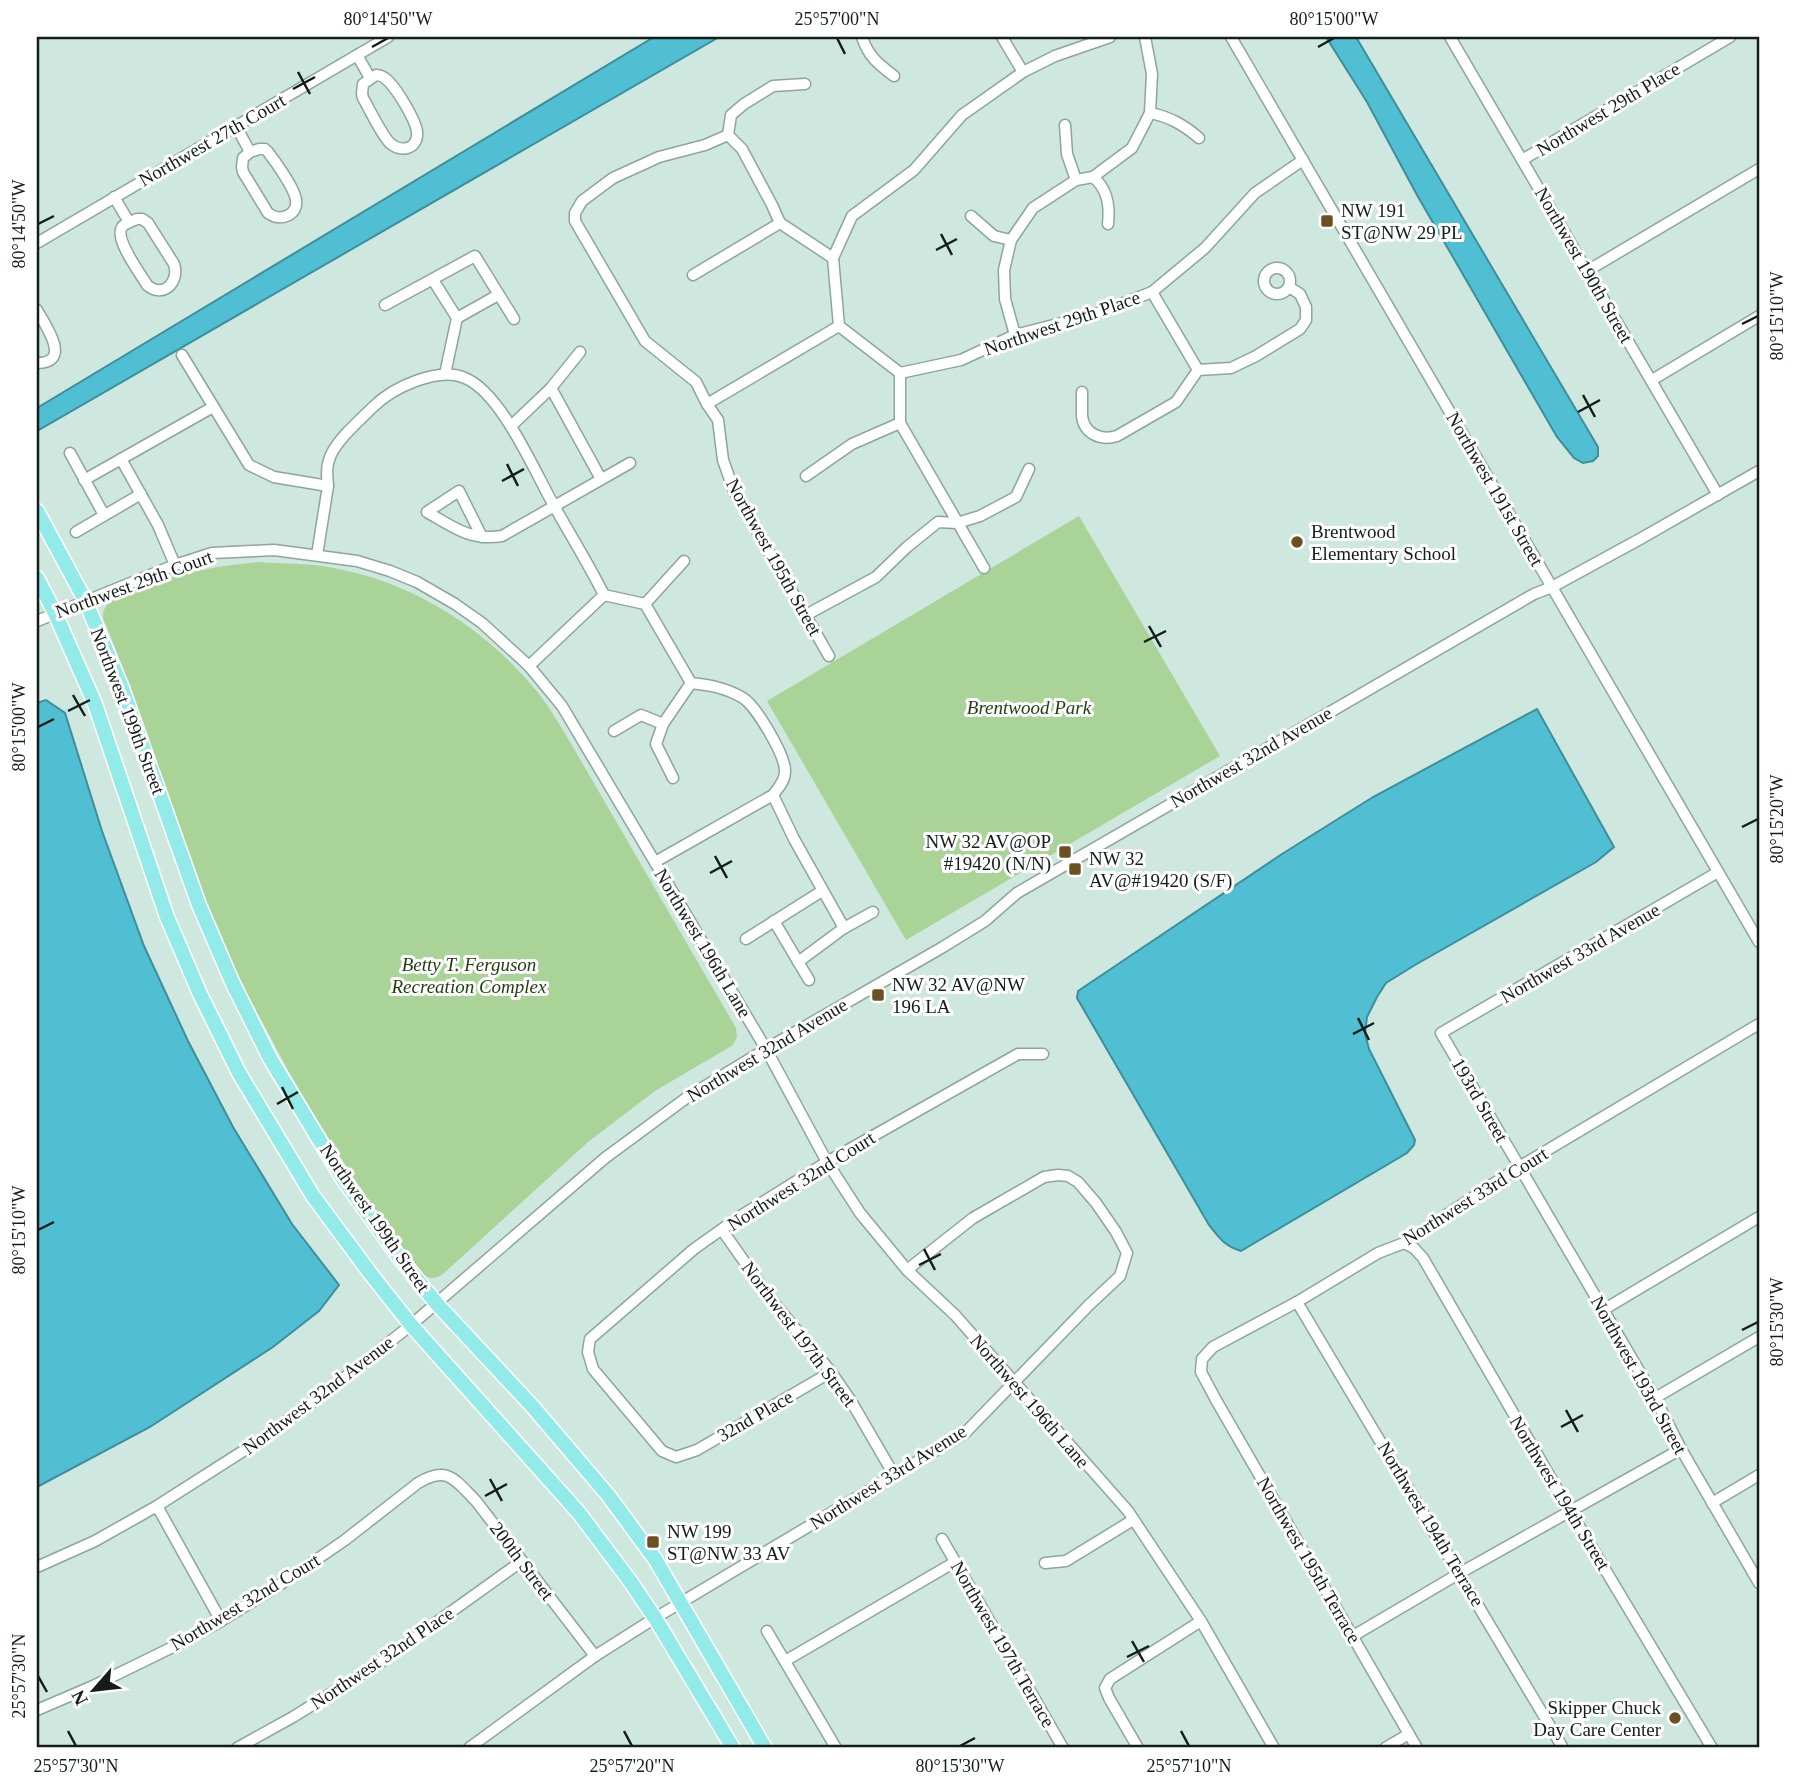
<svg xmlns="http://www.w3.org/2000/svg" width="1796" height="1785" font-family="'Times New Roman',serif">
	<style>
		.green { fill: #aad398 }
		.water { fill: #50bed3; stroke: #3e8e9c; stroke-width: 2 }
		.lines { fill: none; stroke-linecap: round; stroke-linejoin: round }
		.minor-casing { stroke: #8da59d; stroke-width: 13 }
		.major-casing { stroke: #fff; stroke-width: 17 }
		.minor { stroke: #fff; stroke-width: 10 }
		.major { stroke: #93ebe9; stroke-width: 14 }
		.ticks { fill: none; stroke: #141d1a; stroke-width: 2.5 }
		.poi-dot { fill: #6b5122; stroke: #fff; stroke-width: 2.5 }
		.labels { text-anchor: middle; dominant-baseline: central; stroke-width: 6; stroke-linejoin: round; paint-order: stroke }
		.street-label { font-size: 19px; fill: #141d1a; stroke: #fff }
		.poi-label { font-size: 19px; fill: #141d1a; stroke: #fff; text-anchor: start }
		.park-label { font-size: 19px; font-style: italic; fill: #1f3d0f; stroke: #fff }
		.neatline { fill: none; stroke: #141d1a; stroke-width: 2.5 }
		.ticks-label { font-size: 18px; text-anchor: middle; fill: #141d1a }
	</style>
	<rect width="100%" height="100%" fill="#cee7df"/>
	<!-- green -->
	<g class="green">
		<polygon points="1079,516 1220,756 906,940 767,701"/>
		<path d="M259,562c22,2 47,1 69,5 84,14 158,61 211,127 9,11 16,24 24,36l173,298 1,9 -4,8 -78,46 -67,51 -145,132c-8,5 -12,5 -20,1l-55,-75 -40,-62 -37,-62 -41,-77 -27,-56 -34,-83 -62,-182 -24,-60c0,-4 0,-7 2,-10 3,-6 12,-9 18,-12 44,-22 87,-29 136,-34z"/>
	</g>
	<!-- water -->
	<g class="water">
		<polygon points="654,37 719,37 37,431 37,408"/>
		<polygon points="1326,37 1356,37 1598,447 1598,456 1593,461 1583,463 1574,458 1557,437 1417,195 1367,102"/>
		<polygon points="46,700 65,713 102,831 144,946 188,1041 233,1127 292,1224 339,1285 319,1311 273,1347 150,1427 37,1487 37,703"/>
		<path d="M1537,709l77,138 -18,15 -181,103 -29,18 -9,14 -10,20 -2,17 4,15 46,91 -1,5 -7,8 -166,98c-16,-5 -22,-13 -32,-26l-132,-227 1,-7 204,-137 91,-57z"/>
	</g>
	<g class="lines">
		<!-- minor casing -->
		<g class="minor-casing">
			<g id="minor">
				<path d="M862,37c6,19 16,27 32,39"/>
				<polyline points="1002,37 1023,72"/>
				<polyline points="1231,37 1759,942"/>
				<polyline points="1450,37 1718,495"/>
				<polyline points="357,55 370,78"/>
				<path d="M376,75c6,1 5,0 10,4 10,8 29,40 31,52 2,19 -18,23 -29,10 -10,-13 -17,-29 -25,-43l-1,-4 1,-10z"/>
				<path d="M1150,113c20,4 34,12 49,25"/>
				<polyline points="1065,125 1067,154 1076,180"/>
				<polyline points="236,126 250,152"/>
				<polyline points="728,135 705,145 659,157 613,178 582,201 575,213 575,221 645,341 696,382 707,404 718,420 723,460 734,491 829,656"/>
				<polyline points="728,135 742,149 772,205 780,223 833,258 839,326 900,373 900,423 984,568"/>
				<polyline points="728,135 731,115 744,104 773,86 805,84"/>
				<path d="M259,149h6l3,3c7,9 27,37 28,48 1,7 -2,12 -7,15 -8,4 -14,3 -21,-2l-25,-41 -1,-5 1,-9 7,-6z"/>
				<polyline points="1522,160 1730,37"/>
				<path d="M1093,177c15,12 17,29 15,47"/>
				<polyline points="114,197 129,222"/>
				<polyline points="971,216 994,236 1011,240"/>
				<path d="M137,219h5l6,4 26,41c6,18 -11,35 -27,21 -7,-12 -33,-46 -25,-58 3,-4 10,-6 15,-8z"/>
				<polyline points="37,243 388,37"/>
				<polyline points="833,258 852,216 914,170 962,115 1023,72 1055,56 1110,37"/>
				<circle cx="1277" cy="281" r="13"/>
				<polyline points="1587,271 1759,169"/>
				<polyline points="693,275 780,223"/>
				<polyline points="433,280 457,318 445,374"/>
				<polyline points="1152,292 1198,370"/>
				<polyline points="385,305 475,256 514,319"/>
				<path d="M37,310c8,15 36,53 0,53"/>
				<polyline points="457,318 498,295"/>
				<polyline points="1015,335 1005,299 1004,270 1011,240 1033,208 1076,180 1093,177 1132,148 1150,113 1152,74 1145,37"/>
				<polyline points="182,355 249,465 274,477 328,486"/>
				<polyline points="900,373 961,360 1015,335 1093,315 1152,292 1205,248 1255,193 1303,160"/>
				<polyline points="1652,380 1759,316"/>
				<polyline points="551,388 601,479"/>
				<path d="M1082,392c0,7 0,16 0,24 2,18 19,25 35,20l59,-34 22,-32 33,-2 25,-12 44,-27 6,-9v-13l-6,-13 -11,-7"/>
				<polyline points="707,404 839,326"/>
				<polyline points="511,426 551,388 580,352"/>
				<polyline points="70,453 104,515"/>
				<polyline points="121,459 158,525 175,565"/>
				<polyline points="806,476 852,444 900,423"/>
				<polyline points="84,480 213,407"/>
				<polyline points="76,532 141,494"/>
				<path d="M482,537l-23,-46 -32,21c26,15 43,29 75,24l128,-73"/>
				<path d="M317,555l11,-69c-1,-9 -2,-18 1,-26 5,-18 31,-40 44,-53 19,-19 65,-41 92,-29 36,15 68,90 87,124 17,31 36,61 52,93l41,9 46,79c18,2 36,5 52,15 13,8 43,58 42,74 0,9 -7,16 -12,23l-118,67"/>
				<polyline points="645,604 684,561"/>
				<polyline points="806,615 876,577 907,547 938,522 957,523 980,516 1016,497 1029,469"/>
				<polyline points="37,621 175,565 212,553 274,550 357,561 390,571 417,582 455,604 482,623 529,666 562,706 766,1049 827,1162 860,1213 907,1270 955,1315 1128,1511 1201,1621 1274,1748"/>
				<polyline points="529,666 604,595"/>
				<polyline points="614,731 641,715 663,724"/>
				<polyline points="673,778 656,744 663,724 691,683"/>
				<polyline points="773,795 794,839 844,928 798,962"/>
				<polyline points="1718,872 1441,1033 1655,1398 1681,1449 1759,1583"/>
				<polyline points="774,921 809,980"/>
				<polyline points="844,928 873,912"/>
				<polyline points="746,939 822,891"/>
				<polyline points="722,1230 770,1298 831,1372 851,1401 894,1475"/>
				<polyline points="1404,1243 1414,1248 1423,1258 1570,1511 1712,1748"/>
				<polyline points="1297,1302 1563,1748"/>
				<polyline points="1603,1310 1759,1217"/>
				<polyline points="831,1372 697,1450 676,1457 662,1451 593,1369 588,1352 590,1339 694,1249 739,1217 827,1162 1018,1054 1043,1054"/>
				<polyline points="1655,1398 1759,1337"/>
				<polyline points="1712,1503 1759,1475"/>
				<polyline points="157,1506 221,1621"/>
				<polyline points="942,1539 1063,1748"/>
				<polyline points="1045,1563 1066,1561 1133,1520"/>
				<polyline points="37,1567 95,1541 157,1506 262,1439 334,1386 411,1325 605,1158 689,1096 766,1049 943,947 985,921 1017,893 1534,594 1552,587 1640,539 1759,471"/>
				<polyline points="767,1631 836,1748"/>
				<polyline points="1353,1636 1460,1573 1681,1449"/>
				<polyline points="785,1661 955,1562"/>
				<path d="M37,1710l56,-24 88,-43 40,-22 63,-39 61,-42 73,-57c30,-18 37,-3 58,18l119,155"/>
				<polyline points="237,1748 293,1717 381,1662 522,1561"/>
				<polyline points="469,1748 595,1656 655,1618 965,1433 1089,1305 1120,1276 1127,1253 1116,1232 1096,1203 1078,1182 1068,1176 1058,1175 1044,1177 973,1218 907,1270"/>
				<polyline points="1138,1748 1109,1698 1105,1688 1110,1679 1201,1621"/>
				<polyline points="1385,1748 1409,1734"/>
				<polyline points="1417,1748 1216,1400 1201,1372 1202,1359 1213,1347 1297,1302 1378,1253 1404,1243 1519,1167 1759,1024"/>
			</g>
		</g>
		<!-- major casing -->
		<g class="major-casing">
			<g id="major">
				<polyline points="37,511 85,600 122,688 199,905 233,984 271,1060 343,1179 399,1257 437,1304 532,1406 608,1495 655,1559 765,1748"/>
				<polyline points="37,578 55,613 95,704 167,917 200,994 239,1073 313,1196 370,1273 411,1325 579,1513 630,1581 655,1618 733,1748"/>
			</g>
		</g>
		<!-- minor -->
		<use href="#minor" class="minor"/>
		<!-- major -->
		<use href="#major" class="major"/>
	</g>
	<!-- ticks -->
	<path class="ticks" d="M837,38l8,16M372,47l16,-9M1318,47l16,-9M298,72l12,22M293,89l22,-12M38,224l16,-8M941,234l11,21M936,250l21,-11M1742,324l16,-8M1583,395l12,22M1578,412l22,-12M507,464l11,22M502,481l22,-12M1149,626l12,21M1144,642l22,-11M73,695l12,21M68,711l22,-11M38,727l16,-8M1742,827l16,-8M715,856l12,22M710,873l22,-12M1358,1018l11,22M1353,1034l21,-11M282,1087l11,22M277,1104l21,-12M38,1230l16,-8M924,1249l11,21M919,1265l22,-11M1742,1330l16,-8M1566,1410l12,22M1561,1427l22,-12M490,1479l12,22M485,1496l22,-12M1132,1641l12,21M1127,1657l22,-11M38,1676l9,16M68,1731l8,15M624,1731l8,15M1181,1731l8,15M960,1746l15,-8"/>
	<!-- markers -->
	<g class="poi-dot">
		<rect x="1320" y="214" width="14" height="14" rx="3.5"/>
		<circle cx="1297" cy="542" r="7"/>
		<rect x="1058" y="845" width="14" height="14" rx="3.5"/>
		<rect x="1068" y="862" width="14" height="14" rx="3.5"/>
		<rect x="871" y="988" width="14" height="14" rx="3.5"/>
		<rect x="646" y="1535" width="14" height="14" rx="3.5"/>
		<circle cx="1675" cy="1718" r="7"/>
	</g>
	<g class="labels">
		<!-- street labels -->
		<g class="street-label">
			<text transform="translate(1608 109) rotate(-31)">Northwest 29th Place</text>
			<text transform="translate(212 140) rotate(-30)">Northwest 27th Court</text>
			<text transform="translate(1584 265) rotate(60)">Northwest 190th Street</text>
			<text transform="translate(1062 323) rotate(-19)">Northwest 29th Place</text>
			<text transform="translate(1495 489) rotate(60)">Northwest 191st Street</text>
			<text transform="translate(774 557) rotate(61)">Northwest 195th Street</text>
			<text transform="translate(134 584) rotate(-20)">Northwest 29th Court</text>
			<text transform="translate(128 711) rotate(69)">Northwest 199th Street</text>
			<text transform="translate(1251 757) rotate(-30)">Northwest 32nd Avenue</text>
			<text transform="translate(703 943) rotate(59)">Northwest 196th Lane</text>
			<text transform="translate(1580 953) rotate(-30)">Northwest 33rd Avenue</text>
			<text transform="translate(767 1050) rotate(-31)">Northwest 32nd Avenue</text>
			<text transform="translate(1480 1100) rotate(60)">193rd Street</text>
			<text transform="translate(801 1181) rotate(-32)">Northwest 32nd Court</text>
			<text transform="translate(1475 1196) rotate(-32)">Northwest 33rd Court</text>
			<text transform="translate(375 1218) rotate(55)">Northwest 199th Street</text>
			<text transform="translate(799 1334) rotate(53)">Northwest 197th Street</text>
			<text transform="translate(1639 1375) rotate(61)">Northwest 193rd Street</text>
			<text transform="translate(318 1395) rotate(-37)">Northwest 32nd Avenue</text>
			<text transform="translate(1030 1401) rotate(49)">Northwest 196th Lane</text>
			<text transform="translate(755 1416) rotate(-30)">32nd Place</text>
			<text transform="translate(888 1477) rotate(-32)">Northwest 33rd Avenue</text>
			<text transform="translate(1560 1493) rotate(59)">Northwest 194th Street</text>
			<text transform="translate(1431 1524) rotate(59)">Northwest 194th Terrace</text>
			<text transform="translate(1309 1560) rotate(60)">Northwest 195th Terrace</text>
			<text transform="translate(522 1561) rotate(53)">200th Street</text>
			<text transform="translate(245 1602) rotate(-31)">Northwest 32nd Court</text>
			<text transform="translate(1003 1644) rotate(60)">Northwest 197th Terrace</text>
			<text transform="translate(382 1658) rotate(-34)">Northwest 32nd Place</text>
		</g>
		<!-- poi labels -->
		<g class="poi-label">
			<text x="1341" y="210">NW 191<tspan x="1341" dy="22">ST@NW 29 PL</tspan></text>
			<text x="1311" y="531">Brentwood<tspan x="1311" dy="22">Elementary School</tspan></text>
			<text x="1051" y="841" text-anchor="end">NW 32 AV@OP<tspan x="1051" dy="22">#19420 (N/N)</tspan></text>
			<text x="1089" y="858">NW 32<tspan x="1089" dy="22">AV@#19420 (S/F)</tspan></text>
			<text x="892" y="984">NW 32 AV@NW<tspan x="892" dy="22">196 LA</tspan></text>
			<text x="667" y="1531">NW 199<tspan x="667" dy="22">ST@NW 33 AV</tspan></text>
			<text x="1661" y="1707" text-anchor="end">Skipper Chuck<tspan x="1661" dy="22">Day Care Center</tspan></text>
		</g>
		<!-- park labels -->
		<g class="park-label">
			<text x="1029" y="707">Brentwood Park</text>
			<text x="469" y="964">Betty T. Ferguson<tspan x="469" dy="22">Recreation Complex</tspan></text>
		</g>
	</g>
	<!-- border -->
	<rect width="1796" height="1785" fill="none" stroke="#ffffff" stroke-width="77"/>
	<!-- north arrow -->
	<g transform="translate(94 1690) rotate(242)" stroke="#ffffff" stroke-width="5" paint-order="stroke">
	<path d="M0-5L12 26L0 18L-12 26Z" fill="#141d1a"/>
	<text y="-10" font-size="19" font-weight="bold" text-anchor="middle" fill="#141d1a">N</text>
	</g>
	<rect x="38" y="38" width="1720" height="1708" class="neatline"/>
	<g class="ticks-label">
		<text x="388" y="25">80°14'50"W</text>
		<text x="837" y="25">25°57'00"N</text>
		<text x="1334" y="25">80°15'00"W</text>
		<text transform="translate(19 224) rotate(-90)" y="6">80°14'50"W</text>
		<text transform="translate(1777 316) rotate(-90)" y="6">80°15'10"W</text>
		<text transform="translate(19 727) rotate(-90)" y="6">80°15'00"W</text>
		<text transform="translate(1777 819) rotate(-90)" y="6">80°15'20"W</text>
		<text transform="translate(19 1230) rotate(-90)" y="6">80°15'10"W</text>
		<text transform="translate(1777 1322) rotate(-90)" y="6">80°15'30"W</text>
		<text transform="translate(19 1676) rotate(-90)" y="6">25°57'30"N</text>
		<text x="76" y="1772">25°57'30"N</text>
		<text x="632" y="1772">25°57'20"N</text>
		<text x="960" y="1772">80°15'30"W</text>
		<text x="1189" y="1772">25°57'10"N</text>
	</g>
</svg>
